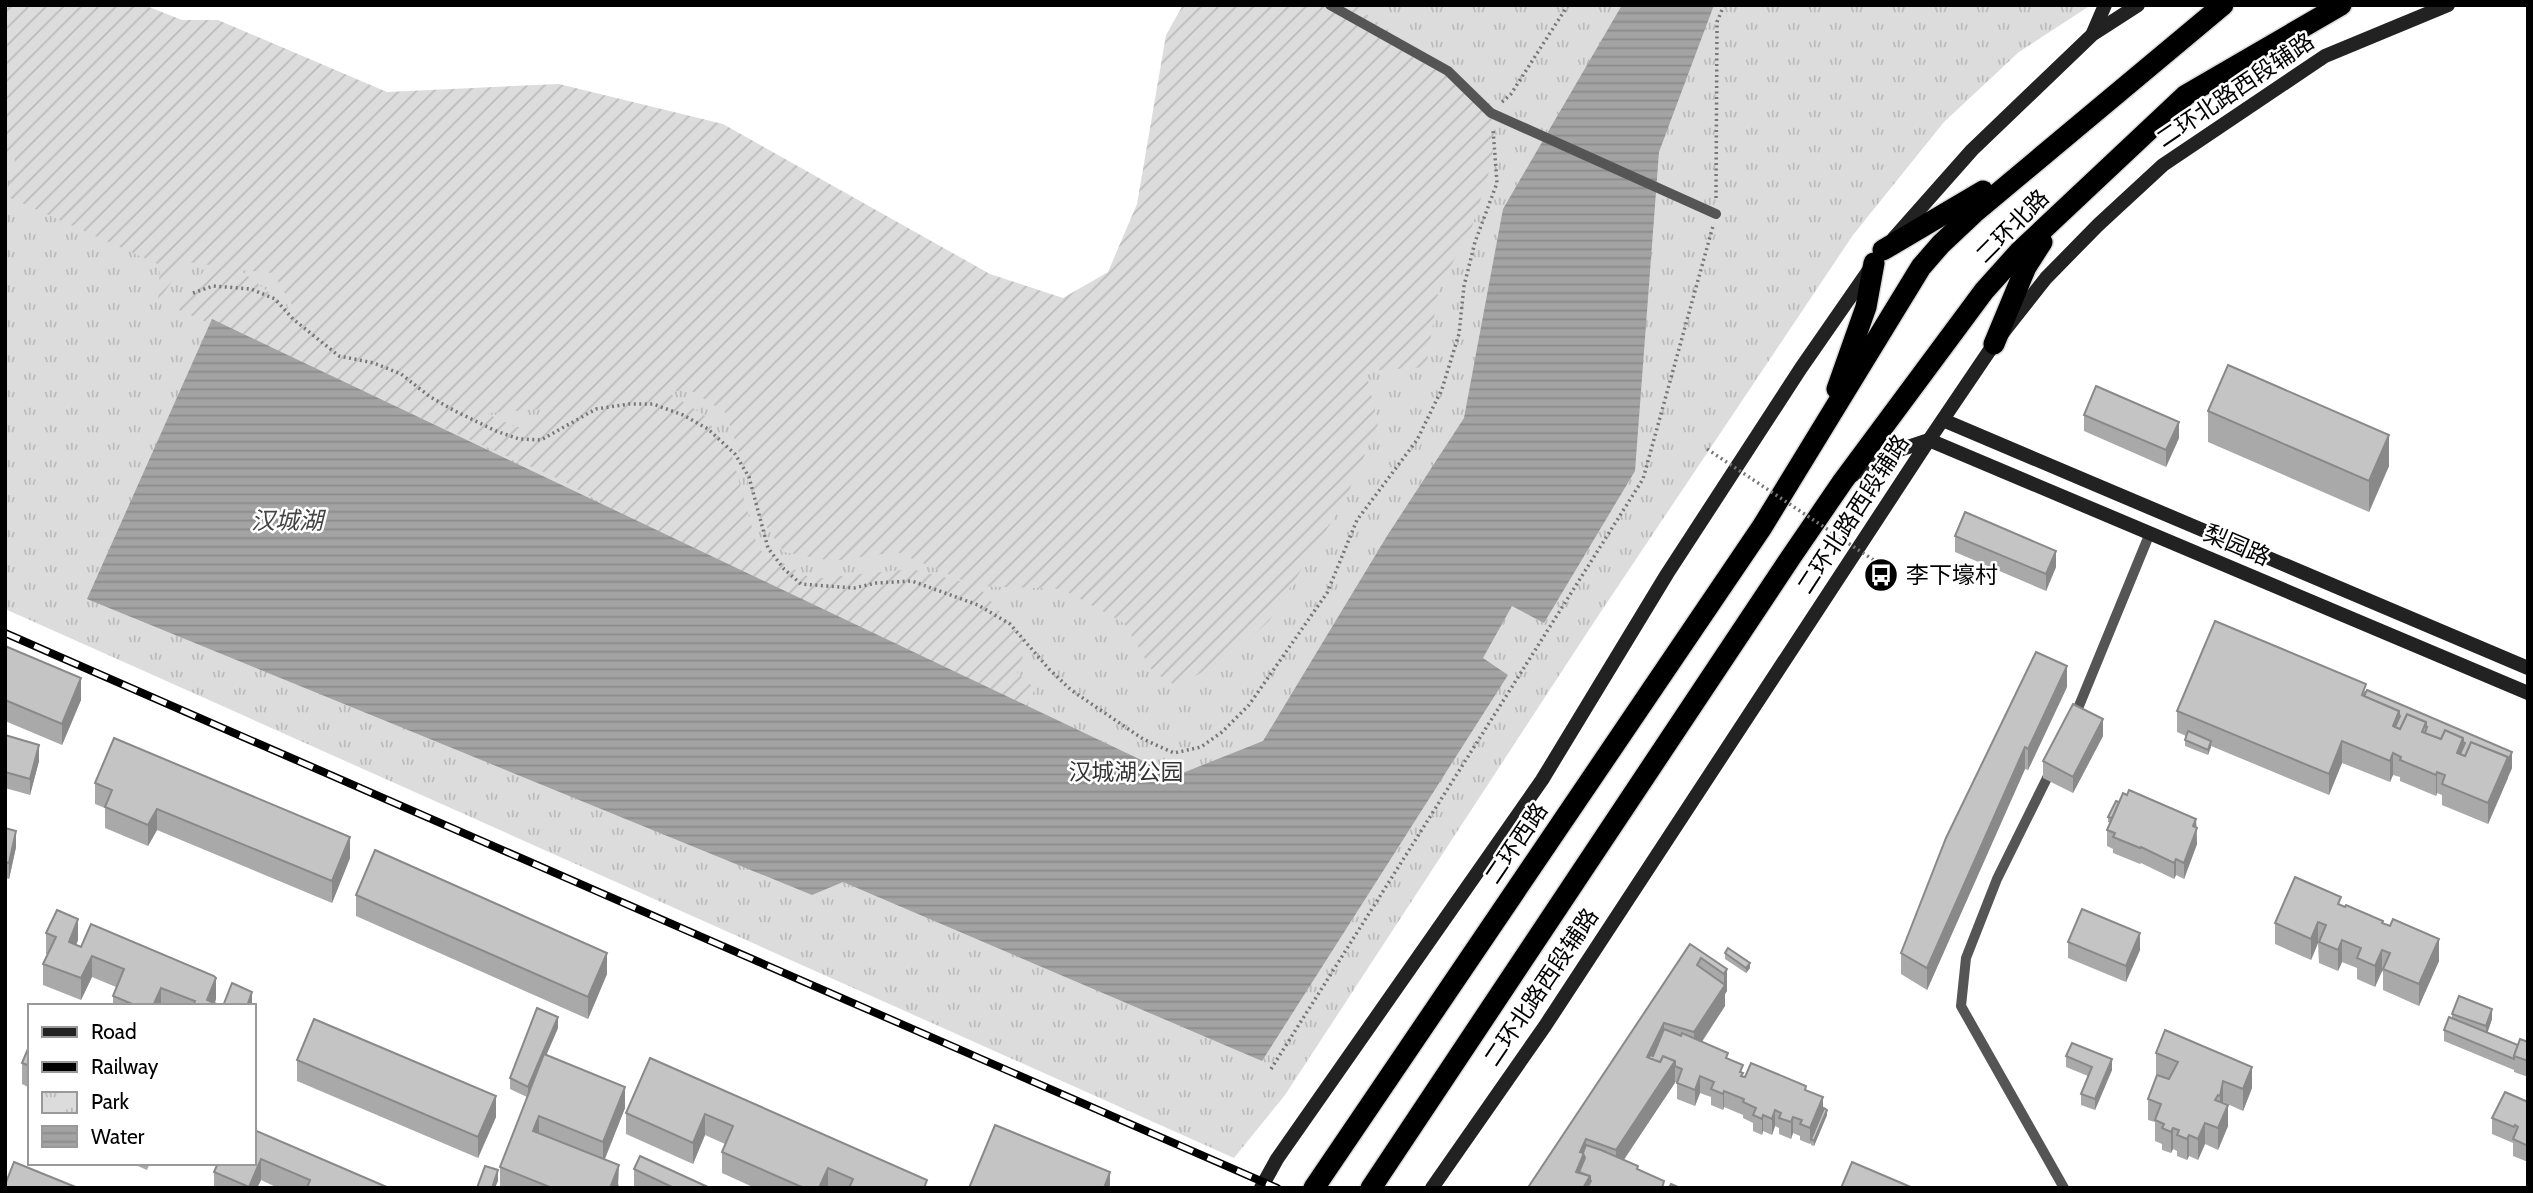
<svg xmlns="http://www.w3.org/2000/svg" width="2533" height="1193" font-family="Cabin,'Noto Sans SC',sans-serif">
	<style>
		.park { fill: url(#park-tufts) }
		.garden { fill: url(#garden-furrows); fill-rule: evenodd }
		.water { fill: url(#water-rules) }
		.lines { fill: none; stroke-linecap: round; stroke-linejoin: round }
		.highway-casing { stroke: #dbdbdb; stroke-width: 24 }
		.path { stroke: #777; stroke-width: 3.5; stroke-dasharray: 2 3.5; stroke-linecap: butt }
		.lane { stroke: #555; stroke-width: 10 }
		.secondary { stroke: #222; stroke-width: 14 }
		.highway { stroke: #000; stroke-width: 21 }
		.rail-casing { stroke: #000; stroke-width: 8 }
		.rail { stroke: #fff; stroke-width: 5; stroke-dasharray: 16; stroke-linecap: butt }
		.path-bridge { stroke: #777; stroke-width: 3.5; stroke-dasharray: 2 3.5; stroke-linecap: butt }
		.wall { fill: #a9a9a9 }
		.shaded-wall { fill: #898989 }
		.building { fill: #c4c4c4; stroke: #898989; stroke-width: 2 }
		.labels { text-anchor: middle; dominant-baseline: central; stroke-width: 5; stroke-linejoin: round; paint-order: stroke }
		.street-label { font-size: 23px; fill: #000; stroke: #fff }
		.poi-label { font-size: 23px; fill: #000; stroke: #fff; text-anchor: start }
		.park-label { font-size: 23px; fill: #333; stroke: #fff }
		.water-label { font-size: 24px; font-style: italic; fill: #444; stroke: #fff }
	</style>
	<defs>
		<pattern id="park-tufts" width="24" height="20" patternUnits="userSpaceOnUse" patternTransform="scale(1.75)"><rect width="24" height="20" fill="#dcdcdc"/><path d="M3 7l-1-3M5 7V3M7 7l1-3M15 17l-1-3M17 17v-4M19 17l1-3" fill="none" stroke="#bbb"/></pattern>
		<pattern id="garden-furrows" width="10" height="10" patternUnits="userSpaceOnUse" patternTransform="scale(1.75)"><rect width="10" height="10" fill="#dcdcdc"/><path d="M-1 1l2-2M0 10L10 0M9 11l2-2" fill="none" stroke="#bbb"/></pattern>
		<pattern id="water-rules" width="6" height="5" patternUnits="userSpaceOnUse" patternTransform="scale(1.75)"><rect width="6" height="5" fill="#a3a3a3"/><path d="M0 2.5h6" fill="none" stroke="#8b8b8b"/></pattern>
	</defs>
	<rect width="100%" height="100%" fill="#fff"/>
	<!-- park -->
	<polygon class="park" points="1333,5 2091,5 2019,52 1944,122 1853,235 1598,616 1285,1095 1234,1158 5,609 5,115 1052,472"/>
	<!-- garden -->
	<path class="garden" d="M5,5h139l38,15h36l169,72 172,-8 164,40 267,150 73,24 45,-26 29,-68 29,-169 17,-30h169l6,3 138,100 -4,54 -21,68 -32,57 -13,80 -60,4 12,53 -34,78 -75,119 -43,38 -49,27 -24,-14 -29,-49 -62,-34 -84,-3 49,58 -10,29 18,15 -9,22 -286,-128 -177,-101 -393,-175 40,-41 -24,-3 -28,39 2,-36 -154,-69 9,-36 -10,-5zM240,270l33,3 25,42zM690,390l36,23 33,103 25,36 48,9 65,-9 74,32 -60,-15 -99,10 -54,-30 -26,-93 -28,-41 -37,-23zM554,408l-34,21 -32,-15 1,-1z"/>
	<!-- water -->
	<polygon class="water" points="1622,5 1714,5 1659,152 1635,471 1544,623 1512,606 1483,658 1508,675 1262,1061 843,882 812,895 87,599 212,319 1175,776 1263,741 1387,536 1464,418 1503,209"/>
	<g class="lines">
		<!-- highway casing -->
		<g class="highway-casing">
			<g id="highway">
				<polyline points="1883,250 1983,191"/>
				<polyline points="1994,344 2026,267 2042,242"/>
				<polyline points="1837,389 1866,307 1874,263"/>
				<polyline points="1314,1188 1762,527 1921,267 1941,244 1974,213 2223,5"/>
				<polyline points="1371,1188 1791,557 1843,481 1984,291 2019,252 2186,95 2341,5"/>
			</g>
		</g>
		<!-- path -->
		<g class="path">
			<polyline points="1502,102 1511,94 1568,5"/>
			<polyline points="1716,198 1717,22 1724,5"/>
			<polyline points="193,293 213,286 251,289 275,299 293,319 339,356 374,363 401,374 429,396 455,411 496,431 519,439 541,440 596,409 629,404 653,404 683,415 708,429 735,454 749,477 768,548 784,569 801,584 854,588 876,583 912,581 978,605 1010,624 1049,669 1071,690 1143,739 1174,753 1201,747 1222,732 1249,705 1327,593 1357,520 1417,440 1442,389 1459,334 1464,286 1475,242 1497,183 1493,129"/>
			<polyline points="1271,1069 1643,479 1713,226"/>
		</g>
		<!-- lane -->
		<g class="lane">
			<polyline points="1330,5 1448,71 1491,113 1716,214"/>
			<polyline points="2074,718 2150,533"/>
			<polyline points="2052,768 1997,879 1966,958 1961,1006 2064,1188"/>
		</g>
		<!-- secondary -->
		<g class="secondary">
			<polyline points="2093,33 2105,5"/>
			<polyline points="1894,238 1972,150 2093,34 2138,5"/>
			<polyline points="1943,420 2528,668"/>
			<polyline points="1853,475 1899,450 1929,440 2528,693"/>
			<polyline points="1261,1188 1277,1159 1542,780 1667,574 1801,368 1869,270"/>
			<polyline points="1432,1188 1545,1026 1929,440 1994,344 2046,278 2098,225 2163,165 2325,56 2448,5"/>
		</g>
		<!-- highway -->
		<use href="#highway" class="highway"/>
		<!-- rail casing -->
		<g class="rail-casing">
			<polyline id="rail" points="5,633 1277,1188"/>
		</g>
		<!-- rail -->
		<use href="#rail" class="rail"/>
		<!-- path-bridge -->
		<polyline class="path-bridge" points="1707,449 1878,563"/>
	</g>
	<!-- wall -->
	<g class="wall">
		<polygon points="2208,411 2389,466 2369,512 2208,442"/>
		<polygon points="2084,415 2179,438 2166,467 2084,431"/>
		<polygon points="1955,536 2056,567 2046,591 1955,552"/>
		<polygon points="5,646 81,700 62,745 5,721"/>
		<polygon points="2067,687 2028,770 2025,769 1927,990 1901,974 1901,953 1946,838"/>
		<polygon points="2366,691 2512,752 2512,768 2488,824 2442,805 2442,795 2437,793 2436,796 2400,781 2400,777 2393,775 2390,782 2342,763 2329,795 2211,746 2208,755 2185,746 2185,740 2186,736 2177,732 2177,711"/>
		<polygon points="5,735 39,761 30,795 5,788"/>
		<polygon points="2103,736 2073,793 2043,778 2043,761"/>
		<polygon points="95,783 350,858 332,903 157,830 148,846 105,828 105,808 95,804"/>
		<polygon points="2127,795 2196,819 2197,844 2184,879 2176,875 2174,879 2141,863 2140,864 2113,853 2113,849 2107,846 2107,830 2110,823 2108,822 2108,817 2119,802"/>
		<polygon points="5,828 16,847 9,879 5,878"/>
		<polygon points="356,895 607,974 588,1019 356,916"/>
		<polygon points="2341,905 2383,923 2439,961 2419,1006 2383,990 2383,972 2382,971 2375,987 2357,979 2357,968 2342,962 2338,971 2319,963 2318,943 2311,960 2275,944 2275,923"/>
		<polygon points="46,933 78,940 76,945 216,999 215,1003 221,1006 113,1006 113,996 116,987 92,977 81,1000 43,985 43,964 48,954 46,954"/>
		<polygon points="2068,942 2140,950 2126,982 2068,958"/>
		<polygon points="1690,944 1727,969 1727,991 1725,994 1725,1006 1702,1042 1728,1059 1743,1077 1806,1091 1827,1115 1814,1146 1811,1145 1811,1143 1810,1144 1800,1140 1800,1136 1793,1133 1791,1139 1779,1134 1779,1128 1775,1126 1772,1135 1763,1131 1762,1135 1753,1131 1753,1123 1743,1118 1743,1115 1724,1107 1723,1110 1711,1105 1711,1097 1700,1093 1695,1106 1677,1099 1677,1083 1675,1082 1624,1160 1664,1188 1529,1188"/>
		<polygon points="1725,953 1750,968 1746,973 1725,959"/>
		<polygon points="2452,1014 2492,1019 2487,1033 2518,1045 2528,1042 2528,1077 2514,1072 2514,1070 2444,1041 2444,1030 2452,1018"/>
		<polygon points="558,1028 546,1055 625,1108 605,1159 619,1186 618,1188 500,1188 500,1167 527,1097 510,1089 510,1078"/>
		<polygon points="30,1044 30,1088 22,1084 22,1063"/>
		<polygon points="2156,1053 2252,1088 2243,1111 2223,1102 2228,1126 2218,1150 2205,1144 2198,1160 2189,1156 2187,1160 2177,1156 2177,1151 2173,1149 2171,1153 2162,1150 2162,1144 2155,1141 2155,1122 2148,1120 2148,1099 2169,1079 2156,1074"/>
		<polygon points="2066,1056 2112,1070 2095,1110 2081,1105 2081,1094 2088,1076 2066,1067"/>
		<polygon points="650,1058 927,1188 755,1188 722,1173 722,1152 725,1144 705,1135 693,1164 626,1134 626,1113"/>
		<polygon points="297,1060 496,1117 478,1158 297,1081"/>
		<polygon points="2528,1102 2528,1162 2513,1156 2513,1143 2492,1134 2492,1118"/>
		<polygon points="254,1130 389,1188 278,1188 261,1180 257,1188 214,1188 214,1172 217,1164 216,1163 254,1163"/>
		<polygon points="131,1163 150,1163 147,1170"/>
		<polygon points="634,1169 710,1188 639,1188 634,1186"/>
	</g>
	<!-- shaded-wall -->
	<g class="shaded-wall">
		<polygon points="2179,422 2179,438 2166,467 2166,450"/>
		<polygon points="2389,435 2389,466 2369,512 2369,481"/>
		<polygon points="2056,551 2056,567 2046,591 2046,574"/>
		<polygon points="2067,666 2067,687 2028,770 2028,749"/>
		<polygon points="81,678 81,700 62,745 62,724"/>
		<polygon points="2399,711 2399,733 2393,726"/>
		<polygon points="2103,719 2103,736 2073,793 2073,777"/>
		<polygon points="2463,738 2463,760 2457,753"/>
		<polygon points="2211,741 2211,747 2208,755 2208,750"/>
		<polygon points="2342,741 2342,763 2329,795 2329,774"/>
		<polygon points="39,745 39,761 30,795 30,779"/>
		<polygon points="2025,747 2025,769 1927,990 1927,968"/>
		<polygon points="2512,752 2512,768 2508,777 2508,761"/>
		<polygon points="2393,753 2393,775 2390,782 2390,761"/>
		<polygon points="2508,757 2508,778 2488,824 2488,803"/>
		<polygon points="2437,772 2437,793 2436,796 2436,775"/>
		<polygon points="157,809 157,830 148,846 148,825"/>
		<polygon points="2196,819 2197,844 2184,879 2184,863 2193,826"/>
		<polygon points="16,831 16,847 9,879 9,863"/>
		<polygon points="350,837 350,858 332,903 332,881"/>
		<polygon points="2176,859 2176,875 2174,879 2174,863"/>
		<polygon points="78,919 78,940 69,963 69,942"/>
		<polygon points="2318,922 2318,943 2311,960 2311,939"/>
		<polygon points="2140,933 2140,950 2126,982 2126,966"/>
		<polygon points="2439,939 2439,961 2419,1006 2419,984"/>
		<polygon points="2342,940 2342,962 2338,971 2338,950"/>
		<polygon points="2382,950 2382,971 2375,987 2375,966"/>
		<polygon points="607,953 607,974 588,1019 588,997"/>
		<polygon points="92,956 92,977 81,1000 81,978"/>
		<polygon points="1750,963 1750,968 1746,973 1746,968"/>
		<polygon points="1727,969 1727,991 1725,994 1725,1006 1694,1053 1694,1032 1724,986 1724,974"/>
		<polygon points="216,978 216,999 213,1006 207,1000"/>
		<polygon points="161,988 161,1006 153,1006"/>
		<polygon points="252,992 252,1006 247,1006"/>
		<polygon points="2492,1009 2492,1019 2486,1037 2486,1026"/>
		<polygon points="558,1017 558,1028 528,1098 528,1087"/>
		<polygon points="1664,1023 1664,1045 1654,1064 1647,1057"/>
		<polygon points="2112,1059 2112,1070 2095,1110 2095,1099"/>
		<polygon points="1675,1061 1675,1083 1616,1171 1616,1150"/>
		<polygon points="2252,1067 2252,1088 2243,1111 2243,1089"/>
		<polygon points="1700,1076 1700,1093 1695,1106 1695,1090"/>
		<polygon points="2223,1081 2223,1102 2220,1117 2220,1096"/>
		<polygon points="625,1087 625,1108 603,1163 603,1142"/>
		<polygon points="1724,1091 1724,1107 1723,1110 1723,1094"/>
		<polygon points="496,1096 496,1117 478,1158 478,1137"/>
		<polygon points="1823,1097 1823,1114 1811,1139 1810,1144 1810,1128"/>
		<polygon points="2228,1105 2228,1126 2218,1150 2218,1128"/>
		<polygon points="1775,1110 1775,1126 1772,1135 1772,1119"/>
		<polygon points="1827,1110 1827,1115 1814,1146 1814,1141"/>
		<polygon points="705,1114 705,1135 693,1164 693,1143"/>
		<polygon points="1763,1115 1763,1131 1762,1135 1762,1119"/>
		<polygon points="539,1116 539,1138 533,1131"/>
		<polygon points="1793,1117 1793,1133 1791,1139 1791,1122"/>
		<polygon points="2205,1123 2205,1144 2198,1160 2198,1139"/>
		<polygon points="2173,1128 2173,1149 2171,1153 2171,1132"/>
		<polygon points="2189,1135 2189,1156 2187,1160 2187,1139"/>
		<polygon points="1586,1139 1586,1160 1584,1158 1584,1175 1576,1172 1580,1152"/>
		<polygon points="261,1159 261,1180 257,1188 249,1188"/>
		<polygon points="619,1165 618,1188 610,1188"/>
		<polygon points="828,1168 828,1188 819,1188"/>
		<polygon points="498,1170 498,1181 495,1188 492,1188"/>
		<polygon points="1110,1172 1110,1188 1104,1188"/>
		<polygon points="1590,1176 1590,1188 1583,1188"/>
	</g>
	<!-- building -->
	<g class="building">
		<polygon points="2228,365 2389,435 2369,481 2208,411"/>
		<polygon points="2096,386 2179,422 2166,450 2084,415"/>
		<polygon points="1965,512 2056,551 2046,574 1955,536"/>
		<polygon points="2215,621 2366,684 2362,695 2399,711 2393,726 2400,729 2407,714 2426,722 2422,732 2441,739 2445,730 2463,738 2457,753 2465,756 2471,742 2508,757 2488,803 2442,784 2445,775 2437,772 2436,775 2400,760 2401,757 2393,753 2390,761 2342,741 2329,774 2177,711"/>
		<polygon points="5,646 81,678 62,724 5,700"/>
		<polygon points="2036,652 2067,666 2028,749 2025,747 1927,968 1901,953 1946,838"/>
		<polygon points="2367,690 2512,752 2508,761 2508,757 2471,742 2465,756 2460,754 2465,743 2463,742 2463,738 2445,730 2441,739 2425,733 2427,727 2426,727 2426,722 2407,714 2400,729 2395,727 2400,716 2399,715 2399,711 2364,696"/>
		<polygon points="2073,704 2103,719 2073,777 2043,761"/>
		<polygon points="2188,731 2211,741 2208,750 2185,740"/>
		<polygon points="5,735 39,745 30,779 5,772"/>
		<polygon points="114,738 350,837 332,881 157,809 148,825 105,807 112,790 95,783"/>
		<polygon points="2129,790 2196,819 2193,826 2197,828 2184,863 2176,859 2174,863 2141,847 2140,848 2113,837 2115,833 2107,830 2123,793 2127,795"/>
		<polygon points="2116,801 2119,802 2112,818 2108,817"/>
		<polygon points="5,828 16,831 9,863 5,862"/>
		<polygon points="375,850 607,953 588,997 356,895"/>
		<polygon points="2295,877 2341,897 2338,904 2345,907 2346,905 2383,921 2382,923 2390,926 2393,919 2439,939 2419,984 2383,969 2390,953 2382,950 2375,966 2357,958 2361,948 2342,940 2338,950 2319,942 2326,925 2318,922 2311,939 2275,923"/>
		<polygon points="2082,909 2140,933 2126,966 2068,942"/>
		<polygon points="57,910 78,919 69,942 81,947 91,924 214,976 216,978 207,1000 221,1006 193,1006 195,1001 161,988 153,1006 137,1006 113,996 124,969 92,956 81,978 43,964 56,937 46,933"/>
		<polygon points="1690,944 1727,969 1724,974 1701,958 1697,965 1725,985 1694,1032 1664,1023 1647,1057 1660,1062 1663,1056 1675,1061 1616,1150 1586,1139 1580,1152 1584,1153 1576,1172 1590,1176 1583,1188 1532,1188 1529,1186"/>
		<polygon points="1728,948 1750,963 1746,968 1725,953"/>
		<polygon points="232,983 252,992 247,1006 223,1006"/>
		<polygon points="2459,996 2492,1009 2486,1026 2452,1014"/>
		<polygon points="537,1008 558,1017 528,1087 510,1078"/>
		<polygon points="2449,1017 2518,1045 2514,1056 2514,1059 2444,1030"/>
		<polygon points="314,1019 496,1096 478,1137 297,1060"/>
		<polygon points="1664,1029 1681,1036 1682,1033 1728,1053 1726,1058 1743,1065 1740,1072 1743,1073 1741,1076 1745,1077 1751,1063 1806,1086 1805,1090 1823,1097 1810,1128 1800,1124 1802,1120 1793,1117 1791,1122 1779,1118 1781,1113 1775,1110 1772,1119 1763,1115 1762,1119 1753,1115 1756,1108 1743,1102 1744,1099 1724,1091 1723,1094 1711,1089 1714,1082 1700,1076 1695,1090 1677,1083 1682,1069 1675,1066 1675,1061 1663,1056 1660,1062 1649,1058 1650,1055 1653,1056"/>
		<polygon points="2165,1030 2252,1067 2243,1089 2223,1081 2220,1096 2218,1095 2215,1100 2228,1105 2218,1128 2205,1123 2198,1139 2189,1135 2187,1139 2177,1135 2179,1130 2173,1128 2171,1132 2162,1128 2164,1124 2155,1120 2161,1104 2148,1099 2157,1075 2169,1079 2178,1062 2156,1053"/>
		<polygon points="2520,1039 2528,1042 2528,1061 2514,1056"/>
		<polygon points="2072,1043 2112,1059 2095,1099 2081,1094 2092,1067 2066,1056"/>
		<polygon points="30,1044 30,1066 22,1063"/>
		<polygon points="544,1054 625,1087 603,1142 539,1116 533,1131 619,1165 610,1188 552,1188 500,1167"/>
		<polygon points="650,1058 927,1180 924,1188 849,1188 853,1179 828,1168 819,1188 804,1188 722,1152 733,1126 705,1114 693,1143 626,1113"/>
		<polygon points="2505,1092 2528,1102 2528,1146 2513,1139 2518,1127 2515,1125 2514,1127 2492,1118"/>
		<polygon points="1824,1108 1827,1110 1814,1141 1811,1139"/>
		<polygon points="995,1125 1110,1172 1104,1188 969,1188"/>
		<polygon points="254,1130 389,1188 307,1188 310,1180 261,1159 249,1187 214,1172 218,1163 254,1163"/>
		<polygon points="1586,1145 1601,1150 1638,1166 1637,1169 1664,1181 1662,1188 1587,1188 1591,1181 1590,1180 1590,1176 1579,1172 1585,1158 1583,1153"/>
		<polygon points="640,1156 710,1188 674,1188 634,1169"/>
		<polygon points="14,1162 78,1188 5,1188 5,1185"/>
		<polygon points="1852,1162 1913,1188 1841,1188"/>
		<polygon points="485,1166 498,1170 492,1188 477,1188"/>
		<polygon points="1671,1184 1680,1188 1669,1188"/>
	</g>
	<!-- icons -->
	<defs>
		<g id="bus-disc" transform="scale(1.75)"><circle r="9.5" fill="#000" stroke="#fff"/><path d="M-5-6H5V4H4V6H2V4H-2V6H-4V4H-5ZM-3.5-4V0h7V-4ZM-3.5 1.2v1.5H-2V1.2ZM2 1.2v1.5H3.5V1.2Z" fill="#fff"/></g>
	</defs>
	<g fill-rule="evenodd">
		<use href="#bus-disc" x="1881" y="575"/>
	</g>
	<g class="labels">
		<!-- street labels -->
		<g class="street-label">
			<text transform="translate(2235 90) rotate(-34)">二环北路西段辅路</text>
			<text transform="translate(2012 226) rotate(-45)">二环北路</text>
			<text transform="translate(1853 514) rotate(-57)">二环北路西段辅路</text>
			<text transform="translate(2237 545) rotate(23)">梨园路</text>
			<text transform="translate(1516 843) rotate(-56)">二环西路</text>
			<text transform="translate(1541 987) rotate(-56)">二环北路西段辅路</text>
		</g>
		<!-- poi labels -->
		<g class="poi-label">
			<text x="1906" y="575">李下壕村</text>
		</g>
		<!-- park labels -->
		<g class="park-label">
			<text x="1126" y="772">汉城湖公园</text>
		</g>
		<!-- water labels -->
		<g class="water-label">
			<text x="287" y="520">汉城湖</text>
		</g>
	</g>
	<!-- border -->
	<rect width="2533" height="1193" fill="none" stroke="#000000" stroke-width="14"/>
	<!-- legend -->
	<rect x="28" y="1004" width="228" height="161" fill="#ffffff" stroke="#999999" stroke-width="2"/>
	<rect x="42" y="1027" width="35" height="10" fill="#222222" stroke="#999999" stroke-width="2"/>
	<text x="91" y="1039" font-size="21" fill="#000000">Road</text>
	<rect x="42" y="1062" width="35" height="10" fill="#000000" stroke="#999999" stroke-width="2"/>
	<text x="91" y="1074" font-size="21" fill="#000000">Railway</text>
	<rect x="42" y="1092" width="35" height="21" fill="url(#park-tufts)" stroke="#999999" stroke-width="2"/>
	<text x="91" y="1109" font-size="21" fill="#000000">Park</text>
	<rect x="42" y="1126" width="35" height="21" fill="url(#water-rules)" stroke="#999999" stroke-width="2"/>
	<text x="91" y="1144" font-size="21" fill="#000000">Water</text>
</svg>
